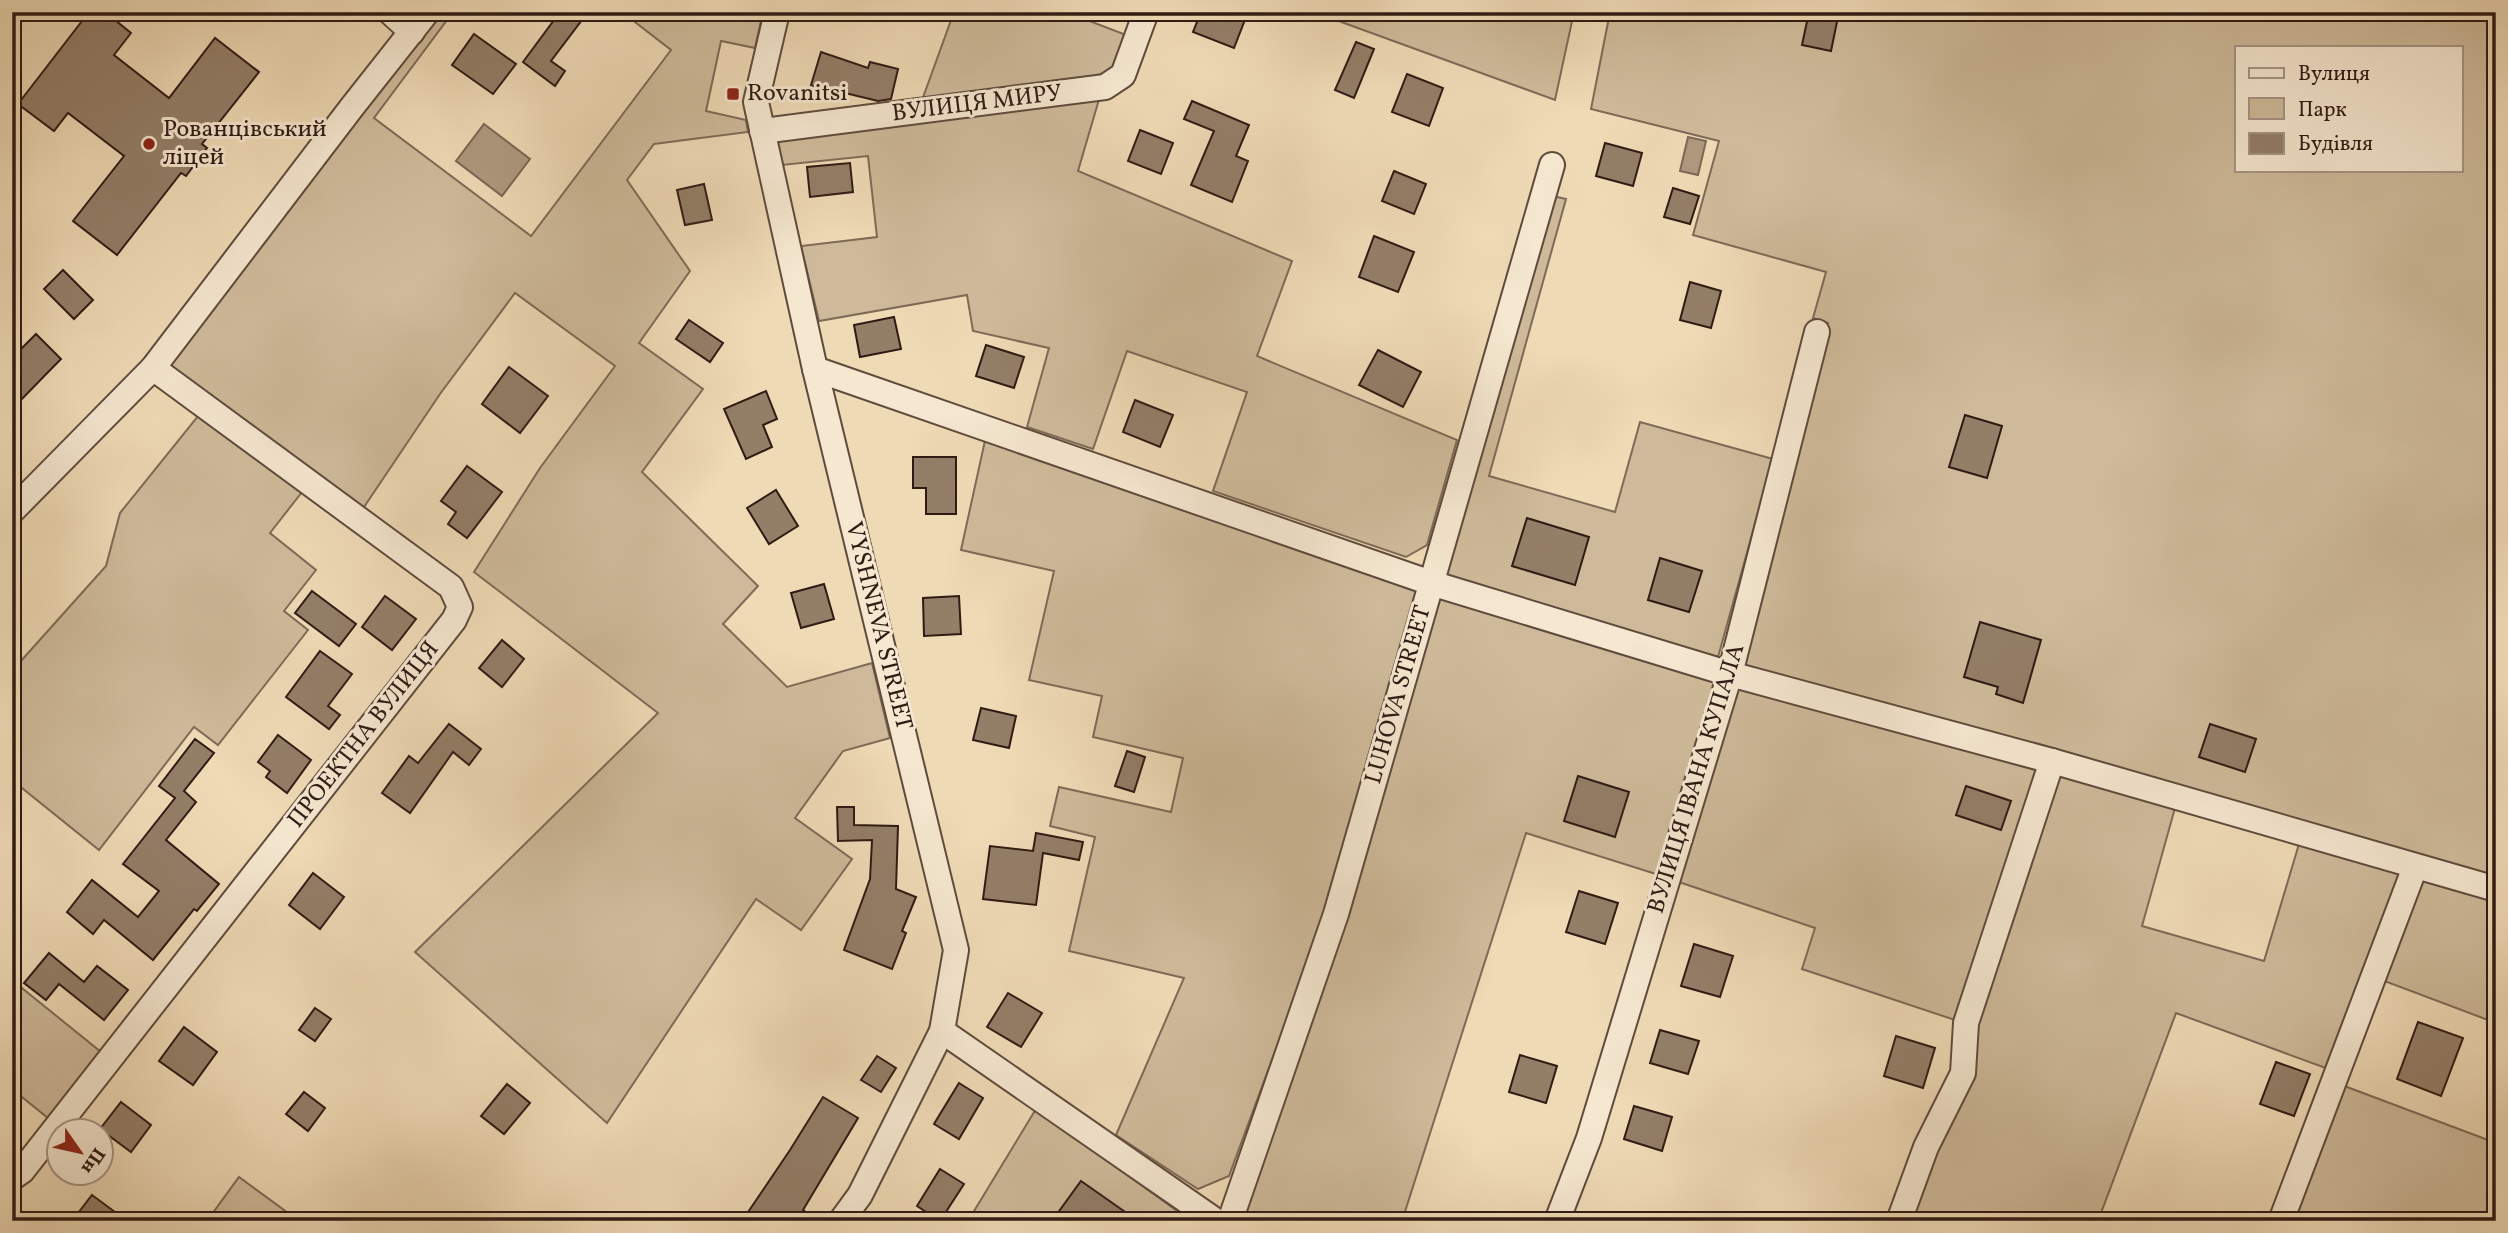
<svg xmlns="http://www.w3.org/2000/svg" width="2508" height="1233" font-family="Vollkorn,serif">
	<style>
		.green { fill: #ceba9a; stroke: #7e6a57; stroke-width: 2; fill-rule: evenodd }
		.water { fill: #ae997f; stroke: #7b6754; stroke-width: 2 }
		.building { fill: #937e68; stroke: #2f1b14; stroke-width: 2 }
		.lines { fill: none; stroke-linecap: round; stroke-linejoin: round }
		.street-casing { stroke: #5f4b3c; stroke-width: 28 }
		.street { stroke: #f5e7d0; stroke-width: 24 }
		.poi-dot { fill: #8f2418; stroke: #f5e7d0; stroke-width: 2.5 }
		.labels { text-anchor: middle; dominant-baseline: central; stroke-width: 6; stroke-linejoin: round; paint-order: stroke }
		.poi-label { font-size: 24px; fill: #2f1b14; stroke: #f5e7d0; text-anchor: start }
		.street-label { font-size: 24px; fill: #2f1b14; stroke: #f5e7d0 }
	</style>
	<rect width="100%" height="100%" fill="#efdab6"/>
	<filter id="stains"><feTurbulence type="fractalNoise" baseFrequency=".00286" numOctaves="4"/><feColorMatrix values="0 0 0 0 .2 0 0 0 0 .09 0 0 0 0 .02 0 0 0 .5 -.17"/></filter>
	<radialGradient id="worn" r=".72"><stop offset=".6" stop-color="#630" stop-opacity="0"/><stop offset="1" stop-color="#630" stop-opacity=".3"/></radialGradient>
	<!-- green -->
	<g class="green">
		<polygon points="438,12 453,12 374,118 531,236 671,50 622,12 763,12 755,48 721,41 706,111 746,120 748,132 654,144 627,180 690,271 639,343 703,389 642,472 758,586 723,624 787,687 872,663 890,738 843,751 795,818 852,859 801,930 756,899 607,1123 415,952 658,713 474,572 540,468 615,366 515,293 440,394 362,510 169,364"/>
		<polygon points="954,12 1066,12 1129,36 1117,70 1102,80 921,103"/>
		<polygon points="1314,12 1574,12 1555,100"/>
		<path d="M1610,12h886v865l-757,-212 89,-342 -15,-5 13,-46 -133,-37 26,-94 -128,-32zM2237,47h224v123h-224z"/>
		<polygon points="1100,96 1078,171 1292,261 1257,356 1457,440 1427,545 1406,557 1213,491 1247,392 1127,351 1093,449 1027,427 1049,348 973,331 967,295 819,321 801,246 877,237 868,156 782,165 775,137"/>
		<polygon points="1553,196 1566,199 1489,476 1615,512 1640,422 1773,459 1718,657 1445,581"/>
		<polygon points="198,416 302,492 270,533 316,570 284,611 308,630 218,745 194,727 99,850 12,780 12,671 106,566 120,513"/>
		<polygon points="986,436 1417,589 1327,911 1229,1176 1198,1189 1116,1135 1184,978 1069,951 1095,837 1050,826 1059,787 1171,812 1183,758 1093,737 1102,696 1029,680 1054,571 961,550"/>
		<polygon points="1437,596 1718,681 1659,875 1526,833 1402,1221 1246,1221 1244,1210"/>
		<polygon points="1735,686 2041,769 1958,1021 1802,969 1815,928 1676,881"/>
		<polygon points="2055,773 2175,808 2142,926 2264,961 2299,844 2405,875 2331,1070 2176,1013 2098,1221 1906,1221"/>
		<polygon points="2417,878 2496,900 2496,1023 2379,979"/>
		<polygon points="12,980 101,1052 48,1118 12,1089"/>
		<polygon points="2339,1084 2496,1143 2496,1204 2490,1202 2483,1221 2288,1221"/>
		<polygon points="1036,1109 1191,1221 968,1221"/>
		<polygon points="239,1177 299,1221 207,1221"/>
	</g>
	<!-- water -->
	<g class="water">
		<polygon points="484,124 530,159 502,196 456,161"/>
		<polygon points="1688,137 1706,141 1698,175 1680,171"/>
	</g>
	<!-- building -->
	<g class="building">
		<polygon points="89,12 105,12 131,33 114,55 169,98 215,38 259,72 202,144 207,148 186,176 181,173 117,255 73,221 124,156 68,113 54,131 18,104"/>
		<polygon points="560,12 588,12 551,61 565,71 555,86 523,62"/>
		<polygon points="1201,12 1248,12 1234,48 1193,32"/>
		<polygon points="1809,12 1839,12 1831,51 1802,45"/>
		<polygon points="474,34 516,64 493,94 452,65"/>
		<polygon points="1356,42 1374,49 1354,98 1335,90"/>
		<polygon points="821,52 868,68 870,62 898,69 891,99 878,101 845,93 844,96 811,85"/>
		<polygon points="1407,74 1443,88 1429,126 1392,112"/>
		<polygon points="1192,101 1249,125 1236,156 1248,161 1232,202 1191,185 1214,131 1184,119"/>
		<polygon points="1140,130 1173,143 1161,174 1128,161"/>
		<polygon points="1605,143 1642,153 1633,186 1596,176"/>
		<polygon points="850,163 853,192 810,197 807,167"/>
		<polygon points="1394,171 1426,184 1414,214 1382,201"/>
		<polygon points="704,184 712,220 685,225 677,190"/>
		<polygon points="1673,188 1699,196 1690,224 1664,217"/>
		<polygon points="1374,236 1414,252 1398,292 1359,277"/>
		<polygon points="63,270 93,300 74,319 44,289"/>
		<polygon points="1690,282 1721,291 1711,328 1680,320"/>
		<polygon points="894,317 901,349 860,357 854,325"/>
		<polygon points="689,320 723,343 710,362 676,339"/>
		<polygon points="36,334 61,359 12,409 12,358"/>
		<polygon points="986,345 1024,357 1014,388 976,376"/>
		<polygon points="1378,350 1421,372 1403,407 1359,385"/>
		<polygon points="509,367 548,396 520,433 482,404"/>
		<polygon points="766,391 777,419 763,425 772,447 746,459 724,409"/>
		<polygon points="1135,400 1173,415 1160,447 1123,432"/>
		<polygon points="1965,415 2002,426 1987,478 1949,467"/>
		<polygon points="913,457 956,457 956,514 926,514 926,488 913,488"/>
		<polygon points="467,466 502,492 467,538 448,524 456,512 441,501"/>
		<polygon points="776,490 798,526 769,544 747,508"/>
		<polygon points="1527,518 1589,537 1575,585 1512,566"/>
		<polygon points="1660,558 1702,571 1689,612 1648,600"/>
		<polygon points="824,584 834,619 801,628 791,593"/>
		<polygon points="312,591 356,624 339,646 295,613"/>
		<polygon points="385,596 416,619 392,650 362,627"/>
		<polygon points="959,596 961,634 924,636 923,598"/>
		<polygon points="1980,622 2041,640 2023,703 1996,694 1998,687 1964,677"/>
		<polygon points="502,640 524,659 502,687 479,668"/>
		<polygon points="320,651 352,674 328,706 340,715 329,729 286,697"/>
		<polygon points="981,708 1016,716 1009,748 973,740"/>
		<polygon points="449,724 481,749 469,765 453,752 410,813 382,793 409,756 418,763"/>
		<polygon points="2210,724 2256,739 2245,772 2199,757"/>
		<polygon points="278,735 311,760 287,793 266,777 270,771 258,762"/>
		<polygon points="195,739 214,753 184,791 196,802 166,840 219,884 197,911 194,909 153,960 104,920 93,934 67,912 92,880 138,917 159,891 123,864 175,798 159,786"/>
		<polygon points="1127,751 1145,757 1134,792 1115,786"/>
		<polygon points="1578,776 1629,792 1615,837 1564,821"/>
		<polygon points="1966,786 2011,801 2001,830 1956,815"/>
		<polygon points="837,807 854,807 854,825 898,826 896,889 916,897 902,931 906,933 892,969 844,950 870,879 872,840 838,841"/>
		<polygon points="1036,833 1083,842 1079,860 1043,853 1036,905 983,899 990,846 1033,851"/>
		<polygon points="313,873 344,897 320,929 289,905"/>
		<polygon points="1579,891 1618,903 1605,944 1566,932"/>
		<polygon points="1694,944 1733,956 1720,997 1681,986"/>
		<polygon points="49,953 84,982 97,966 128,990 104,1020 59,984 46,1000 24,983"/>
		<polygon points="1008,993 1042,1013 1021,1047 987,1027"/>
		<polygon points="315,1008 331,1019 315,1041 299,1030"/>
		<polygon points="2418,1022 2463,1038 2441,1096 2397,1079"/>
		<polygon points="184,1027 217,1052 193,1085 159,1061"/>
		<polygon points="1660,1030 1699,1041 1688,1074 1650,1063"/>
		<polygon points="1896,1036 1935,1048 1923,1088 1884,1076"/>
		<polygon points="1520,1055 1557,1066 1546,1103 1509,1092"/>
		<polygon points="877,1056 896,1068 881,1092 861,1080"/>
		<polygon points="2276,1062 2310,1074 2294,1116 2260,1104"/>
		<polygon points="959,1083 983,1098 959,1139 934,1124"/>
		<polygon points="507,1084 530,1103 504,1134 481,1116"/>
		<polygon points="304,1092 325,1108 308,1131 286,1114"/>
		<polygon points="823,1097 858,1118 803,1210 819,1221 742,1221 790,1150"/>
		<polygon points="121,1102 151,1125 131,1152 100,1129"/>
		<polygon points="1634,1106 1672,1117 1662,1151 1624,1139"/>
		<polygon points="940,1169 964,1184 940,1221 917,1206"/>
		<polygon points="1081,1181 1138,1221 1066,1221 1057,1214"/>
		<polygon points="92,1195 127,1221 72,1221"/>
	</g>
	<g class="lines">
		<!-- street casing -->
		<g class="street-casing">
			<g id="street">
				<polyline points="390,12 412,32"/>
				<polyline points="777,12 756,102 815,369 956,950 942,1031 860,1195 841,1221"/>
				<polyline points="762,131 1105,87 1123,75 1146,12"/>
				<polyline points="815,369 1431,583 1730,674 2052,761 2496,889"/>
				<polyline points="12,511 153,368 352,107 427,12"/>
				<polyline points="942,1031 1216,1221"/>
				<polyline points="12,1178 22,1171 454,620 460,607 451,587 153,368"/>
				<polyline points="1230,1221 1336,914 1552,165"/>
				<polyline points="1557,1221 1589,1138 1730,674 1817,332"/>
				<polyline points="1899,1221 1926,1147 1963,1073 1966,1023 2052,761"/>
				<polyline points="2281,1221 2415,867"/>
			</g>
		</g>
		<!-- street -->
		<use href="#street" class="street"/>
	</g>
	<!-- markers -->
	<g class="poi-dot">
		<rect x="726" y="87" width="14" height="14" rx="3.5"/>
		<circle cx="149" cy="144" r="7"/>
	</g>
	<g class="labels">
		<!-- poi labels -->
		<g class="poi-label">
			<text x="747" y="94">Rovanitsi</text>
			<text x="163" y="130">Рованцівський<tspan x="163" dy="28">ліцей</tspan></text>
		</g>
		<!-- street labels -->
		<g class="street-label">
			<text transform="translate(977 104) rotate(-7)">ВУЛИЦЯ МИРУ</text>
			<text transform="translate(878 626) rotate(76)">VYSHNEVA STREET</text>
			<text transform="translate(1399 695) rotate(-74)">LUHOVA STREET</text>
			<text transform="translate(364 735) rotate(-52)">ПРОЕКТНА ВУЛИЦЯ</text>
			<text transform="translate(1697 779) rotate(-73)">ВУЛИЦЯ ІВАНА КУПАЛА</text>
		</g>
	</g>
	<!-- margin -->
	<rect width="2508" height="1233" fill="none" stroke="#efdab6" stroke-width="42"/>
	<rect x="14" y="14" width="2480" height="1205" fill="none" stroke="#2f1b14" stroke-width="3.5"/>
	<rect x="21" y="21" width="2466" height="1191" fill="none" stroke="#2f1b14" stroke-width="2"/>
	<!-- legend -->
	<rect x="2235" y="46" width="228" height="126" fill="#f5e7d0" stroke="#a69585" stroke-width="2"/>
	<rect x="2249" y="68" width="35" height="10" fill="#f5e7d0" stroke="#a69585" stroke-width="2"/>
	<text x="2298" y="80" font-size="21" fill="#2f1b14">Вулиця</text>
	<rect x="2249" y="98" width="35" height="21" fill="#ceba9a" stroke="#a69585" stroke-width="2"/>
	<text x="2298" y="116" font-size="21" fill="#2f1b14">Парк</text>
	<rect x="2249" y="133" width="35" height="21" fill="#937e68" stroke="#a69585" stroke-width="2"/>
	<text x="2298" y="150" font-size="21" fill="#2f1b14">Будівля</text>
	<!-- north arrow -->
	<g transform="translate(80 1152) rotate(124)"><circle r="33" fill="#f5e7d0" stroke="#a69585" stroke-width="2"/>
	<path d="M0-5L12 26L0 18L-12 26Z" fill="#8f2418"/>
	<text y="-10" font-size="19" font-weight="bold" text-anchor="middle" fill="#2f1b14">Пн</text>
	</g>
	<rect width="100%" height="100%" filter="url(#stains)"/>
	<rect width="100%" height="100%" fill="url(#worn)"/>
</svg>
